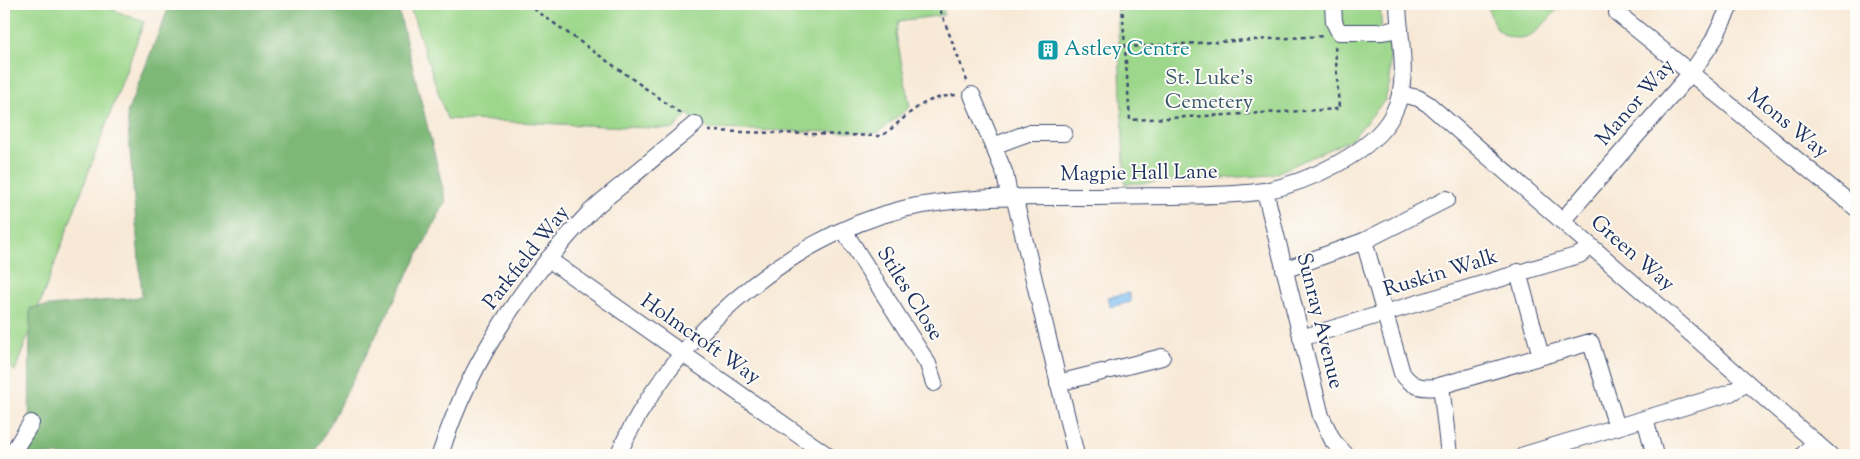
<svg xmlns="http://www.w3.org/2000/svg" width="1860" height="459" font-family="'Sorts Mill Goudy',serif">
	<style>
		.green { fill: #9cd78b; stroke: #5c8374 }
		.forest { fill: #7db877; stroke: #4c746a }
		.water { fill: #7cbbf0; stroke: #4c75a7 }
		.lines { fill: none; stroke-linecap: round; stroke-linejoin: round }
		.minor-casing { stroke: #3c4b70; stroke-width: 18 }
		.path { stroke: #3c4b70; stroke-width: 2.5; stroke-dasharray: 4 4; stroke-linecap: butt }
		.minor { stroke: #fff; stroke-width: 16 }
		.labels { text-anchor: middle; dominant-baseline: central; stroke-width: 4; stroke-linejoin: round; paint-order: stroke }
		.culture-label { font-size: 21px; fill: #0d838f; stroke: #fdfcf7; text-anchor: start }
		.park-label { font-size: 21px; fill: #3b5969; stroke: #fdfcf7 }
		.street-label { font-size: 21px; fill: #1b2f5e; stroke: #fdfcf7 }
	</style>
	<rect width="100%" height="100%" fill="#fdfcf7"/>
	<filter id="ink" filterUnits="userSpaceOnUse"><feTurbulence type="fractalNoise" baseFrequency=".02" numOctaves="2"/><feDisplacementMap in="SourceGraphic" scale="10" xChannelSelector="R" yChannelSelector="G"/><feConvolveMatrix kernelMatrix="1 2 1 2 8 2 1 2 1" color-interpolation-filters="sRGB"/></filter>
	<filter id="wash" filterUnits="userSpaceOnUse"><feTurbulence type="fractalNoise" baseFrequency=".0096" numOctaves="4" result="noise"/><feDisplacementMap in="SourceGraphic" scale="20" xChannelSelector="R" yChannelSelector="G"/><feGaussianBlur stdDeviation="1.12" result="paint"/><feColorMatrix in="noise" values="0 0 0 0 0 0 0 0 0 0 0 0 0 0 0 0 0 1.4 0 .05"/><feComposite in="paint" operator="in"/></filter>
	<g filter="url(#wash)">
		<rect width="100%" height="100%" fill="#f8e9d7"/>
		<!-- green -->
		<g class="green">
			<polygon points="4,4 98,4 144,22 15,371 4,362"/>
			<polygon points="409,4 942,4 944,15 899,21 896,34 910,107 878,133 709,129 687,114 674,129 447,119"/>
			<polygon points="1117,4 1380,4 1382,36 1390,43 1390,82 1385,100 1352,139 1272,175 1125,184"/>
			<path d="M1487,4h75c-9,9 -17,21 -28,29 -10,7 -27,7 -36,-3 -6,-7 -8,-18 -11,-26z"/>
		</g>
		<!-- forest -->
		<polygon class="forest" points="170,4 397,4 446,201 314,455 29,455 30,308 142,297 127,113"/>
		<!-- water -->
		<polygon class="water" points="1129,293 1131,302 1110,307 1108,297"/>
	</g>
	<g filter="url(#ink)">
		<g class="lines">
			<!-- minor casing -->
			<g class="minor-casing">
				<g id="minor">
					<polyline points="1333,4 1334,22 1339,32 1381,32 1400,29"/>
					<polyline points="1617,13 1856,208"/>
					<polyline points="1400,94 1418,98 1428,104 1830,455"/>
					<polyline points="972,95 1005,174 1008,190 1005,197"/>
					<polyline points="993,146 1028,133 1064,133"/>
					<polyline points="1265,191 1321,416 1333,441 1346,455"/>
					<polyline points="1014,196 1076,455"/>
					<polyline points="1562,221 1691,73 1713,41 1731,4"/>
					<polyline points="846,229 849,239 928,364 934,383"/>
					<path d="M1364,241l38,132c9,13 19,16 34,14l151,-44h4l26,84"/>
					<polyline points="548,259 827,455"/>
					<polyline points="1284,270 1364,241 1447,199"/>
					<polyline points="1518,272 1539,349 1543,356"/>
					<polyline points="1301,338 1579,255 1591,247"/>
					<polyline points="1111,370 1162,357"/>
					<polyline points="1058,383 1102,372"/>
					<polyline points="1441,385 1449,455"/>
					<polyline points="1645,419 1655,455"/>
					<polyline points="11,455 31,423"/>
					<path d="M440,455c29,-92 84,-174 150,-243 10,-10 22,-19 32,-27 24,-21 49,-41 73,-61"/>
					<path d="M618,455c48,-111 166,-217 285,-246 56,-13 115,-12 172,-12 33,0 65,-1 97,-1 31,-1 62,0 92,-5 42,-8 109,-38 129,-77 18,-35 6,-73 5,-110"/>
					<polyline points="1524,455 1730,393 1747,383"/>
					<polyline points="1803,455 1815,442"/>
				</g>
			</g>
			<!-- path -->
			<g class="path">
				<polyline points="527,4 683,115"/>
				<polyline points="935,4 941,12 967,81"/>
				<polyline points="1122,4 1130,120 1339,109 1335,45"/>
				<polyline points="1126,47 1325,36"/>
				<path d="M708,131l171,5 7,-3c26,-21 36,-36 71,-38"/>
			</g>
			<!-- minor -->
			<use href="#minor" class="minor"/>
		</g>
	</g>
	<!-- icons -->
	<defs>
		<g id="building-square" transform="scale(1.125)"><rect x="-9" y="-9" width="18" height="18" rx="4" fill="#0f9aa8" stroke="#fdfcf7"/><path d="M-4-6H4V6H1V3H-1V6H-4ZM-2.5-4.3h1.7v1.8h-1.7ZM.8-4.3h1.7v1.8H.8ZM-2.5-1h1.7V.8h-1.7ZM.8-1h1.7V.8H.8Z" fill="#fff"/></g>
	</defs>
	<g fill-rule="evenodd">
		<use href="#building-square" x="1048" y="50"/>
	</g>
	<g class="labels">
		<!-- culture labels -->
		<g class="culture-label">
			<text x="1064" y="50">Astley Centre</text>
		</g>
		<!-- park labels -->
		<g class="park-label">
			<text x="1209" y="79">St. Luke's<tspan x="1209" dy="24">Cemetery</tspan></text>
		</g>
		<!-- street labels -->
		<g class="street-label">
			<text transform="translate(1636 103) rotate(-49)">Manor Way</text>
			<text transform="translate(1787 124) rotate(39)">Mons Way</text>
			<text transform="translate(1139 174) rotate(-1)">Magpie Hall Lane</text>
			<text transform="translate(1632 254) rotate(41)">Green Way</text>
			<text transform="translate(527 258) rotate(-52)">Parkfield Way</text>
			<text transform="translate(1441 274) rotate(-17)">Ruskin Walk</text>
			<text transform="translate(909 294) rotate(58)">Stiles Close</text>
			<text transform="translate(1319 321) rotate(76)">Sunray Avenue</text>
			<text transform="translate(700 340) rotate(35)">Holmcroft Way</text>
		</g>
	</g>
	<!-- margin -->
	<rect width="1860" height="459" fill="none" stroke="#fdfcf7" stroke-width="20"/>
</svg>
